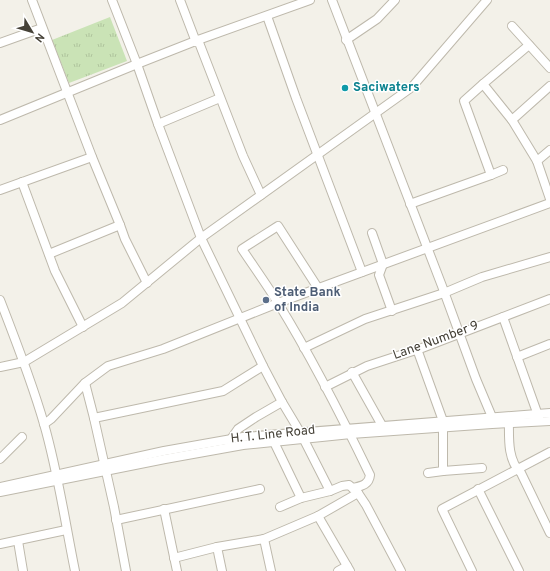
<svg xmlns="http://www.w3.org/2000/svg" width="550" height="571" font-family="Overpass,sans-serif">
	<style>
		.park { fill: url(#park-tufts) }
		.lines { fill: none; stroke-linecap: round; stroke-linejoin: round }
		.minor-casing { stroke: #beb9ac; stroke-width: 10 }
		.minor { stroke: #fff; stroke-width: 8 }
		.culture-dot { fill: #0f9aa8; stroke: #fff; stroke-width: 1.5 }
		.service-dot { fill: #5c6f8a; stroke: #fff; stroke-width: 1.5 }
		.labels { text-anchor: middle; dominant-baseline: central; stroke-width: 3; stroke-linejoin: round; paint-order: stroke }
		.culture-label { font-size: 13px; font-weight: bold; fill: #0d838f; stroke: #fff; text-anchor: start }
		.service-label { font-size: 13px; font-weight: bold; fill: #4e5e75; stroke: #fff; text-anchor: start }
		.street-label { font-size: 13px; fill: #464238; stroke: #fff }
	</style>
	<defs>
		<pattern id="park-tufts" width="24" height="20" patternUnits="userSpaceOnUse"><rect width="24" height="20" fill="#cae3b6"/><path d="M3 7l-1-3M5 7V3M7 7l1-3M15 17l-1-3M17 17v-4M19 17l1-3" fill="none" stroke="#afc49d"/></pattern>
	</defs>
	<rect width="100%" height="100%" fill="#f3f1e9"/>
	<!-- park -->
	<polygon class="park" points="110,17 127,61 69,83 52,40"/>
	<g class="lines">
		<!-- minor casing -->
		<g class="minor-casing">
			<g id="minor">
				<polyline points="32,0 92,157 120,225 125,239 147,283"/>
				<polyline points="112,0 137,64 158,124 201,238 263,366 282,402 300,432 330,491"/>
				<polyline points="180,0 196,42"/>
				<polyline points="332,0 442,286 476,379 492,417 492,421"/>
				<polyline points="267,16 296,98 362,272"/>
				<polyline points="512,26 550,68"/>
				<polyline points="198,40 243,156 261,195"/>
				<polyline points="346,40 377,19 395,0"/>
				<polyline points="0,43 42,28"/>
				<polyline points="529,45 483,84 512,120 550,86"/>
				<polyline points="483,84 464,101 491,175"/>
				<polyline points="0,120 137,64 198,40 310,0"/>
				<polyline points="512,120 537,161 550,199"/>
				<polyline points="158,124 220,98"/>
				<polyline points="537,161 550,150"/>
				<polyline points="22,182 55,271 83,327"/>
				<polyline points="0,190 92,157"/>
				<polyline points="410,204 491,175 503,170"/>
				<polyline points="372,233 383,264 379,275 392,311"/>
				<polyline points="49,254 120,225"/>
				<path d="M318,288l-40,-62 -36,23c12,18 25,36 36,54 34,55 64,114 92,172 -1,10 -9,11 -17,13"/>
				<path d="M0,300c16,41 32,82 44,124 14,48 21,98 31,147"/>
				<polyline points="503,317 539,418"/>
				<polyline points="304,348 365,319 444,293 482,277 550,257"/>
				<polyline points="417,349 443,421 443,471 428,473"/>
				<polyline points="517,357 550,344"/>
				<polyline points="0,367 24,362 122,303 201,238 412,87 487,0"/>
				<polyline points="352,372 384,429"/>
				<polyline points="85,383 94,418"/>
				<polyline points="325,387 367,366 422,348 550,299"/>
				<path d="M509,419c0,18 -2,41 12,54l29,60"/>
				<polyline points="44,424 51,419 85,383 108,366 163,349 278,303 550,203"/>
				<polyline points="231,442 231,439 238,429 256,417 282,402"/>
				<polyline points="274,442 301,498"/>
				<polyline points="0,459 22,437"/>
				<polyline points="443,471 482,468"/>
				<polyline points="0,487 164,451 243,437 550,413"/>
				<polyline points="478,489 519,571"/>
				<polyline points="0,492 165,459 243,445 351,434 492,424 550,421"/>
				<polyline points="280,507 301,498 330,491 342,486 349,485 358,493 366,505 401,571"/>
				<polyline points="164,509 177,571"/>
				<polyline points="318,516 350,571"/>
				<polyline points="116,520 260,489"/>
				<polyline points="264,539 271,571"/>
				<polyline points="18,541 23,571"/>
				<polyline points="0,544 66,530"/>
				<polyline points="217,547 222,571"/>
				<polyline points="174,558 217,547 264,539 318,516 358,493"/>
				<polyline points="126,571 114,507 94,418 223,391 263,366"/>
				<polyline points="338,571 347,566"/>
				<polyline points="472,571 442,509 550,452"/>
			</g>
		</g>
		<!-- minor -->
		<use href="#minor" class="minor"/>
	</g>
	<!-- markers -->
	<circle class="culture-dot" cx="345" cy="88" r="4"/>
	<circle class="service-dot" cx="266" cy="300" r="4"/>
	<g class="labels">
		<!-- culture labels -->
		<g class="culture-label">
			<text x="353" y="88">Saciwaters</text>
		</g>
		<!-- service labels -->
		<g class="service-label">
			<text x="274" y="293">State Bank<tspan x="274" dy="15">of India</tspan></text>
		</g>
		<!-- street labels -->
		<g class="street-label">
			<text transform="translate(436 341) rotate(-20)">Lane Number 9</text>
			<text transform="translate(273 435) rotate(-6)">H. T. Line Road</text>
		</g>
	</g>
	<!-- north arrow -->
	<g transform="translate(32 32) rotate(128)" stroke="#ffffff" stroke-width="3" paint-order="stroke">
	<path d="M0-3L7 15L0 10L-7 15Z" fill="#464238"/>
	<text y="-6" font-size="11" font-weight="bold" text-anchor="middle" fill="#464238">N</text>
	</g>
</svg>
